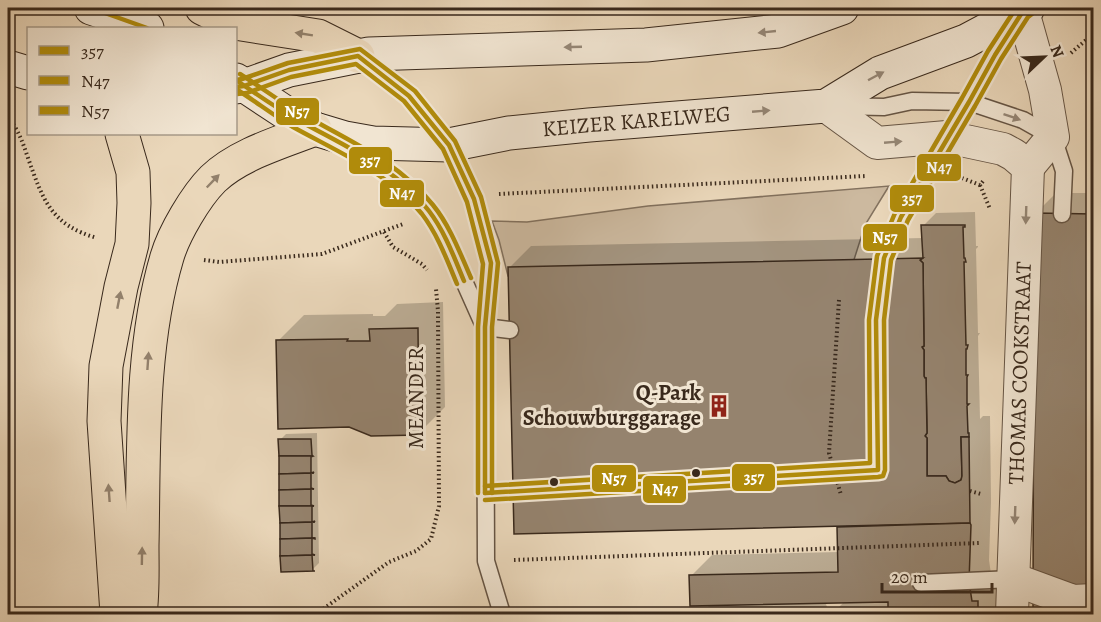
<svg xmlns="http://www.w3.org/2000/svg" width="1101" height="622" font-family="Alegreya,serif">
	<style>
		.green { fill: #ccb99f; stroke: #82715e; stroke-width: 1.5 }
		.shadow { fill: #0003 }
		.building { fill: #95836e; stroke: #39291c; stroke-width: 1.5 }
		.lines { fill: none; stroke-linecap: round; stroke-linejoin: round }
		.lane-casing { stroke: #655444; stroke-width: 19 }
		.street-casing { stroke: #655444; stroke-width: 34 }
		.secondary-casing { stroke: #39291c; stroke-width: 35 }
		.highway-casing { stroke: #39291c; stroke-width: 35 }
		.path { stroke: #39291c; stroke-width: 4; stroke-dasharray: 1.5 3; stroke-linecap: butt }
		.lane { stroke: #f1e5d2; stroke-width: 16 }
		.street { stroke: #f1e5d2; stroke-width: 32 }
		.secondary { stroke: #f1e5d2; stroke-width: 33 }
		.highway { stroke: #ead7ba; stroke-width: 33 }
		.bus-1-casing { stroke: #f1e5d2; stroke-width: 9 }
		.bus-2-casing { stroke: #f1e5d2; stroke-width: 9 }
		.bus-3-casing { stroke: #f1e5d2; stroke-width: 9 }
		.bus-1 { stroke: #b08b0b; stroke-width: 4.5 }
		.bus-2 { stroke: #b08b0b; stroke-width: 4.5 }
		.bus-3 { stroke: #b08b0b; stroke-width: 4.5 }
		.oneway { fill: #958777 }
		.oneway2 { fill: #92806b }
		.bus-dot { fill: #39291c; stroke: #f1e5d2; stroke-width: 2 }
		.labels { text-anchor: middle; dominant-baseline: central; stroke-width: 6; stroke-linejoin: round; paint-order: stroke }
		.street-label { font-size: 22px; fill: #39291c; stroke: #f1e5d2 }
		.poi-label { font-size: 22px; font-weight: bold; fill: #39291c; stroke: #f1e5d2; text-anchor: end }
		.line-badge { stroke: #f1e5d2; stroke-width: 2 }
		.badge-label { font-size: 16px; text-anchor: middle; font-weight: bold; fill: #fff }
	</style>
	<rect width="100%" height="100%" fill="#ead7ba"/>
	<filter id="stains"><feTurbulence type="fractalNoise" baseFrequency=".00333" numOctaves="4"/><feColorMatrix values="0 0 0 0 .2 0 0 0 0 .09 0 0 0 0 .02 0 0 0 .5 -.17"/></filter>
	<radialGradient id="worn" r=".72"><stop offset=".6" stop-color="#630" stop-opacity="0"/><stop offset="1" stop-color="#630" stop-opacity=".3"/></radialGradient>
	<!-- green -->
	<polygon class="green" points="889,186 865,225 852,266 508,276 499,240 492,221 527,222 648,206"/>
	<!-- shadow -->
	<g class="shadow">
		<polygon points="1056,193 1094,193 1094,614 1034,614 1035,214"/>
		<polygon points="975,212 976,246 978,246 978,247 976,249 978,333 980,333 978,336 980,419 983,416 990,416 991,502 989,560 992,581 999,580 999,610 994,614 832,614 845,601 825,602 828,609 829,614 700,614 710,605 691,576 712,555 839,552 839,525 510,267 531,246 923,238 923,226 936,213"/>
		<polygon points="443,302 445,407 419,433 278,341 304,315 373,314 373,316 385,316 397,304"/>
		<polygon points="317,433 319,563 312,570 280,440 286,434"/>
	</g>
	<!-- building -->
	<g class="building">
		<polygon points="1034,213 1094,214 1094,614 1033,614"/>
		<polygon points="921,225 965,225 965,227 963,227 964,258 965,258 966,262 964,262 966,345 968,345 967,349 966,349 966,375 968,375 967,377 967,404 969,404 967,406 968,433 969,433 969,437 961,437 962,477 961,480 955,483 949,481 946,476 927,476 927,438 925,436 927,433 926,378 925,378 924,376 924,350 922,347 924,346 923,263 920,260 923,258"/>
		<polygon points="923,258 920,260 923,263 924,346 922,347 924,350 924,376 925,378 926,378 927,433 925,436 927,438 927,476 946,476 949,481 955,483 961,480 962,476 961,437 969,437 970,523 514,534 508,267"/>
		<polygon points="418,328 419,435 371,436 349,427 278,429 276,340 346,339 348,339 347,341 370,341 369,329"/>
		<polygon points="278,439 311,439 312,455 313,456 279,456"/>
		<polygon points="279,456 313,456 311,457 311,473 314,472 313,473 279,474"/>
		<polygon points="311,473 311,488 314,489 279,490 279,474 313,473 314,473"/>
		<polygon points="311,489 311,505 314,506 279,506 279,490 314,489"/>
		<polygon points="279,506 314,506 312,506 312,522 315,521 314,522 280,523"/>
		<polygon points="312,522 312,538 315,538 280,539 280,523 314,522 315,522"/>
		<polygon points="970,523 971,525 969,582 972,601 978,601 978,614 888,614 888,602 690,606 689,575 838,572 837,527"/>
		<polygon points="312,538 312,554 315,555 280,556 280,539 315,538 315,539"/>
		<polygon points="312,555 313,571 315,571 281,572 280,556 315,555"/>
	</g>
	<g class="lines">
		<!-- lane casing -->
		<g class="lane-casing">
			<g id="lane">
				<polyline points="359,56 409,96 449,145 474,199 491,263 485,327 486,561 502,614"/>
				<polyline points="836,106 884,107 912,101 969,102 1023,120 1053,137 1064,171 1062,214"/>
				<polyline points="347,148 386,170 415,195 430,212 447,243 484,326"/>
				<polyline points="884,258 901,217 1017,19"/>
				<polyline points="485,327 510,330"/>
				<polyline points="485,493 513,490"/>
				<polyline points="921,583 1013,579"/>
			</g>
		</g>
		<!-- street casing -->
		<g class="street-casing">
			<g id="street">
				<polyline points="1022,8 1045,90 1053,137 1028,167"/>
				<polyline points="826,106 877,143 947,137 1003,149 1014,155 1028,167 1012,614"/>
				<polyline points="1013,579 1073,601 1094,600"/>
			</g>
		</g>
		<!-- secondary casing -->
		<g class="secondary-casing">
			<g id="secondary">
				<polyline points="91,8 133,22 147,28"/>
				<polyline points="8,67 28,73"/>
				<path id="s1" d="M236,80l59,39 20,10 30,9 28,5 76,2 60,-12 80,-8 237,-19 54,-33 86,-32 62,-33"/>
				<polyline points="236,87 244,86 289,70 369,54 646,45 778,31 842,8"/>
			</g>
		</g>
		<!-- highway casing -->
		<g class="highway-casing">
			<g id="highway">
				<polyline points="202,8 218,16 235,23 318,36 358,56"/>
				<polyline points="117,614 104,421 106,366 121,287 132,244 134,203 133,172 122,134"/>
				<path d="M140,614c3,-22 2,-45 2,-68 2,-94 -2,-198 25,-289 7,-24 29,-61 46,-78 26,-25 69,-37 102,-50"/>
			</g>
		</g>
		<!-- path -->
		<g class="path">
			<polyline points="1071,53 1094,33"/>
			<path d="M8,117c10,12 15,26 20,41 15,42 23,67 69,80"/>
			<polyline points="962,178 980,185 984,180"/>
			<polyline points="980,185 990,209"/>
			<polyline points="499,194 866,176"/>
			<polyline points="384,232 393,247 422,264 427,270"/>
			<polyline points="204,260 219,262 322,254 403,224"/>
			<polyline points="839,300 829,453 841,495"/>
			<polyline points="970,491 981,494"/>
			<polyline points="514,560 980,543"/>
			<polyline points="316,614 389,562 416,551 431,539 439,506 438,311 436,289"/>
		</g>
		<!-- lane -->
		<use href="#lane" class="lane"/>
		<!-- street -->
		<use href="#street" class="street"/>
		<!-- secondary -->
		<use href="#secondary" class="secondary"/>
		<!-- highway -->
		<use href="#highway" class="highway"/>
		<!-- bus-1 casing -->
		<g class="bus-1-casing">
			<g id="bus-1">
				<polyline points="91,8 147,28"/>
				<path d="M236,80c20,14 40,28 62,40 46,26 99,48 131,91 16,21 25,46 35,70"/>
				<polyline points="236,87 244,86 289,70 358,56 409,96 449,145 474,199 491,263 485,327 485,493"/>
				<polyline points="485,493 878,470 876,320 884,258 901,217 969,102 995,55 1023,11 1028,8"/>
			</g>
		</g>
		<!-- bus-2 casing -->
		<g class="bus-2-casing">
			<g id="bus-2">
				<path d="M236,89c19,12 37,26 57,38 45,25 96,46 129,87 16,21 25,46 35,70"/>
				<polyline points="237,94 247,93 291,77 356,64 404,101 443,149 467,202 483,264 478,327 478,493"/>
				<polyline points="485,500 878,477 883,476 885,470 884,320 891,260 908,220 975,106 1001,59 1028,17 1032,14"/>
			</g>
		</g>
		<!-- bus-3 casing -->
		<g class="bus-3-casing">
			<g id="bus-3">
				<path d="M240,74c21,13 40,28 62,40 46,26 97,48 131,91 17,21 27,48 38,73"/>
				<polyline points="236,80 242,79 288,63 360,49 415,91 455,141 481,197 498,263 492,327 492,493"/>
				<polyline points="485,486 870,463 869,320 877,256 895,213 962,98 988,51 1016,8"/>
			</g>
		</g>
		<!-- bus-1 -->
		<use href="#bus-1" class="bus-1"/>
		<!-- bus-2 -->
		<use href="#bus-2" class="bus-2"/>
		<!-- bus-3 -->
		<use href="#bus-3" class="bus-3"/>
	</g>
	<!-- one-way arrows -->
	<defs><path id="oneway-solid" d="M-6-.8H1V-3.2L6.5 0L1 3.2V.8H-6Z" transform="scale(1.5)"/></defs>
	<g class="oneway">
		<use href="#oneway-solid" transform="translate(767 32) rotate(174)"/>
		<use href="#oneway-solid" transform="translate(573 47) rotate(178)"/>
		<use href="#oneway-solid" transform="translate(876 76) rotate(-28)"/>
		<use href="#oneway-solid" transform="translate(761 111) rotate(-5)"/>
		<use href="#oneway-solid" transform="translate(1012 117) rotate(19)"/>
		<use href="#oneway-solid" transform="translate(893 142) rotate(-5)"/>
		<use href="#oneway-solid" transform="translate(1026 215) rotate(92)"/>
		<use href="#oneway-solid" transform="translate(1015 515) rotate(92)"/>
	</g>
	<g class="oneway2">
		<use href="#oneway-solid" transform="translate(304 34) rotate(-171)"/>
		<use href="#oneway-solid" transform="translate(213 181) rotate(-46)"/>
		<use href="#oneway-solid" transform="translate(119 300) rotate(-79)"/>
		<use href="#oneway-solid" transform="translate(148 361) rotate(-86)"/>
		<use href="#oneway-solid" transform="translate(109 493) rotate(-94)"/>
		<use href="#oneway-solid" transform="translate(142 556) rotate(-89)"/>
	</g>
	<!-- icons -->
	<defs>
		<g id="building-bare" transform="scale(1.8)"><path d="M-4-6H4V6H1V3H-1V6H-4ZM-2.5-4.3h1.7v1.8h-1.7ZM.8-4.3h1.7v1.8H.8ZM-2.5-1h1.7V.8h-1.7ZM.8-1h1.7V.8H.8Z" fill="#8f2418" stroke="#f1e5d2" stroke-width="2.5" paint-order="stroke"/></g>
	</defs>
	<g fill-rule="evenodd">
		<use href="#building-bare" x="719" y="406"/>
	</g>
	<!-- markers -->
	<g class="bus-dot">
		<circle cx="696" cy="473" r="5"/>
		<circle cx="554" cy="482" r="5"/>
	</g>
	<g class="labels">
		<!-- street labels -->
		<g class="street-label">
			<text stroke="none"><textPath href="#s1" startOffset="418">KEIZER KARELWEG</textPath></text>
			<text transform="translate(1020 373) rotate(-88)">THOMAS COOKSTRAAT</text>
			<text transform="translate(416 398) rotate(-90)">MEANDER</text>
		</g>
		<!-- poi labels -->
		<g class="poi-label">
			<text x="701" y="393">Q-Park<tspan x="701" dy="25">Schouwburggarage</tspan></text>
		</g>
	</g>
	<g class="line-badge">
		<rect x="275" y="97" width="45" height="29" rx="6" fill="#b08b0b"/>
		<rect x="348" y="146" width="45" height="29" rx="6" fill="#b08b0b"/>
		<rect x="916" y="153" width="46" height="29" rx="6" fill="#b08b0b"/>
		<rect x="379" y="179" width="46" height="29" rx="6" fill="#b08b0b"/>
		<rect x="889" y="184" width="46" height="29" rx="6" fill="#b08b0b"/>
		<rect x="862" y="223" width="46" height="29" rx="6" fill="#b08b0b"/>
		<rect x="731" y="463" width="45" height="29" rx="6" fill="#b08b0b"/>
		<rect x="591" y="464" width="46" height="29" rx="6" fill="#b08b0b"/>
		<rect x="642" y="475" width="45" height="29" rx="6" fill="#b08b0b"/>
	</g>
	<g class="badge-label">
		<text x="297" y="117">N57</text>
		<text x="370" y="166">357</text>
		<text x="939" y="173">N47</text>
		<text x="402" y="199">N47</text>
		<text x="912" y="204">357</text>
		<text x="885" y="243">N57</text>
		<text x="754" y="483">357</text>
		<text x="614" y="484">N57</text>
		<text x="665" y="495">N47</text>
	</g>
	<!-- margin -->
	<rect width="1101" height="622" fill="none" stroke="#ead7ba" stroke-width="30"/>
	<rect x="9" y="9" width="1083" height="604" fill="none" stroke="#39291c" stroke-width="3"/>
	<rect x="15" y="15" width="1071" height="592" fill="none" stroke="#39291c" stroke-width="1.5"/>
	<!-- legend -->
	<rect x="27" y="27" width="210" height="108" fill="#f1e5d2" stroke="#a79a89" stroke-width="1.5"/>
	<rect x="39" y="46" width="30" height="9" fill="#b08b0b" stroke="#a79a89" stroke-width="1.5"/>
	<text x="81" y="57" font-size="18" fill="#39291c">357</text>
	<rect x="39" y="76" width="30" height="9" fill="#b08b0b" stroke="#a79a89" stroke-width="1.5"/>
	<text x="81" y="87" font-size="18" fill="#39291c">N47</text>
	<rect x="39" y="106" width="30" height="9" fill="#b08b0b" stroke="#a79a89" stroke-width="1.5"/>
	<text x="81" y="117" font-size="18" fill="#39291c">N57</text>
	<!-- north arrow -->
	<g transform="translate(1044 57) rotate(67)" stroke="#f1e5d2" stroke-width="4.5" paint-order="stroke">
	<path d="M0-4.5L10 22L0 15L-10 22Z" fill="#39291c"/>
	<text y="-9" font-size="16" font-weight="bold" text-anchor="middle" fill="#39291c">N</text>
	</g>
	<!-- scale -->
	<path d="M882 583v9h110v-9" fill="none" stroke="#39291c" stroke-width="3"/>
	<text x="891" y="583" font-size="18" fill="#39291c" stroke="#f1e5d2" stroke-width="4.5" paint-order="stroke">20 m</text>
	<rect width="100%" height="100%" filter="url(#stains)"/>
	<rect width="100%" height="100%" fill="url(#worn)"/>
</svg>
